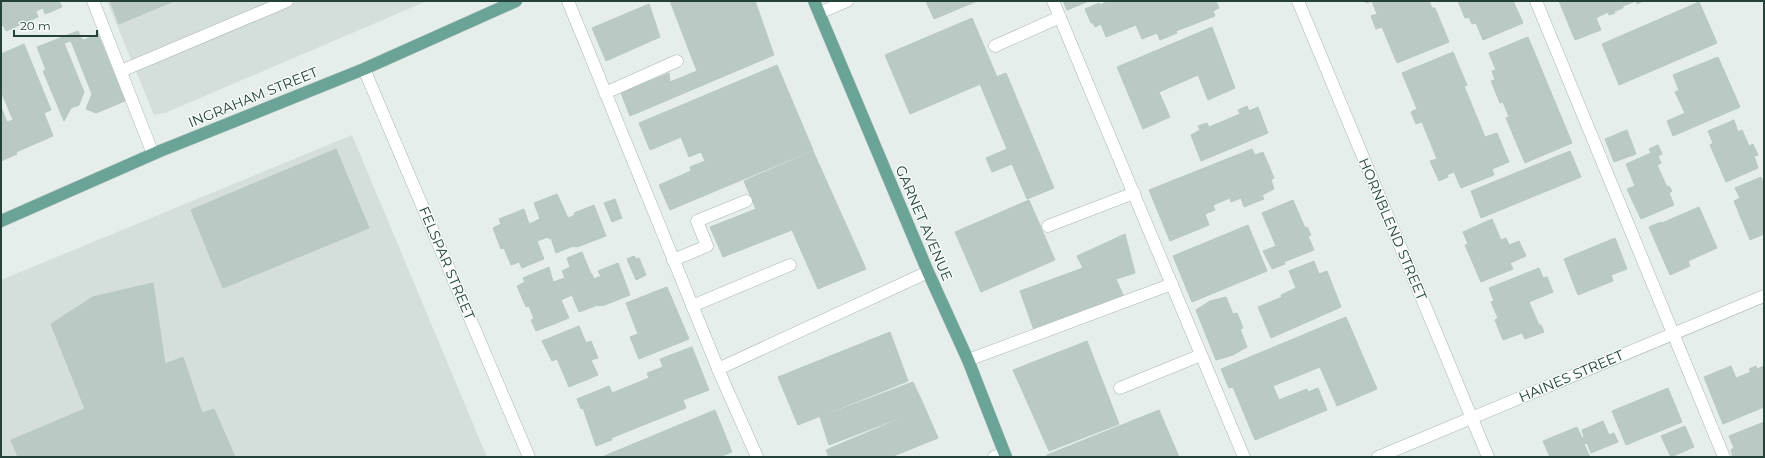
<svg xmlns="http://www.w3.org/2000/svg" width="1765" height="458" font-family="Montserrat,sans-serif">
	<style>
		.built { fill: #d4deda }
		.building { fill: #bbc9c4; stroke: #b8c8c2 }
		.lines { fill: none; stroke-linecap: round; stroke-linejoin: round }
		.minor-casing { stroke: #a7b7b2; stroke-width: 13 }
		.major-casing { stroke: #c2cac8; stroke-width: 13 }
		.minor { stroke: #fff; stroke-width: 12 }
		.major { stroke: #6aa496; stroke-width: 12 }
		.labels { text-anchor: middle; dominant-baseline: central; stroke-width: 3; stroke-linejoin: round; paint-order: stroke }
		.street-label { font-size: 14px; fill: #24413a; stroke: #f6fbf9 }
	</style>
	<rect width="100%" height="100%" fill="#e5eeeb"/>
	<!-- built -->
	<g class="built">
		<polygon points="107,1 427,1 165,113 154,115"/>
		<polygon points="352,135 487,457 1,457 1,280"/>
	</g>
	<!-- building -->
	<g class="building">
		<polygon points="1,1 59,1 62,7 45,14 43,8 36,11 38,17 6,31 3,25 1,26"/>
		<polygon points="110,1 174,1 119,24"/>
		<polygon points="670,1 755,1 774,55 630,116 621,93 669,73 670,82 697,71"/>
		<polygon points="926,1 977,1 934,19"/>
		<polygon points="1063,1 1089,1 1067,10"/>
		<polygon points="1109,1 1216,1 1219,8 1213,11 1215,16 1176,31 1177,33 1160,40 1157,33 1142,39 1136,25 1106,37 1101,24 1095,27 1093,23 1091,23 1085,9 1099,3 1100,5"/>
		<polygon points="1365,1 1429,1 1432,8 1435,8 1449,42 1397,63 1382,27 1376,29 1371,16 1377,14 1372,1 1366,3"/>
		<polygon points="1458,1 1513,1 1523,23 1483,40 1476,23 1472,24 1469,17 1465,18"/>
		<polygon points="1559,1 1643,1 1637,4 1636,1 1623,6 1623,8 1616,11 1614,10 1615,13 1609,15 1608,12 1596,18 1601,30 1575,40"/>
		<polygon points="1699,2 1717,43 1619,85 1602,44"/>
		<polygon points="649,4 660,37 606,61 592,28"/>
		<polygon points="972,18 997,77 910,114 885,55"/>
		<polygon points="1212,27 1235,88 1208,100 1198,75 1159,92 1170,117 1143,129 1117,67"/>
		<polygon points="78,31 81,38 84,40 98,34 125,101 96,113 86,109 92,94 71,41 64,43 84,92 79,105 71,108 64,121 43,71 46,70 37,47"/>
		<polygon points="1528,37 1572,143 1525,163 1506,118 1509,117 1503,102 1500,103 1491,81 1495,80 1492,71 1496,70 1489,53"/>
		<polygon points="24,44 51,110 44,113 53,136 16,152 17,154 1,161 1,107 7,122 13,120 1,91 1,54"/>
		<polygon points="1453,52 1467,85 1464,86 1485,137 1497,133 1509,162 1492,169 1494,175 1461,188 1454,172 1447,175 1448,177 1439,181 1430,161 1437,159 1422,122 1416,124 1411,112 1417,109 1402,73"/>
		<polygon points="1718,57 1740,107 1673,136 1667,121 1685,113 1675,92 1679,90 1673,75"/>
		<polygon points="777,65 813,150 670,210 659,185 691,171 690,167 705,161 701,152 689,157 681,137 650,150 639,123"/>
		<polygon points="1006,73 1054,188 1027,199 1012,164 992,172 986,158 1007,149 980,84"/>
		<polygon points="1247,106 1249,111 1258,107 1268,133 1201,161 1191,135 1200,130 1198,126 1207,123 1209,127 1240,114 1238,110"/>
		<polygon points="1734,120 1738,132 1742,130 1749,146 1753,144 1758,155 1754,156 1758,168 1726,182 1710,145 1713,143 1708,131"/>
		<polygon points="1627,130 1636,154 1614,162 1605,139"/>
		<polygon points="1658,145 1662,154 1658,156 1661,163 1657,165 1667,187 1669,186 1672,191 1669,193 1674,205 1641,219 1627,189 1635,186 1626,164 1651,153 1649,149"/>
		<polygon points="336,149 369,228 223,288 191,210"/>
		<polygon points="1252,149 1255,155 1263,152 1274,178 1271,180 1274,189 1262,195 1264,199 1244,207 1241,198 1231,202 1230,198 1213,205 1215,210 1205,214 1209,225 1170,241 1149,190"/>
		<polygon points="813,151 866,269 818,289 792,230 723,257 710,227 756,209 744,181"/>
		<polygon points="1570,151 1581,177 1481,218 1471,191"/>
		<polygon points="1761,177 1764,185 1764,234 1750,240 1734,201 1740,198 1735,188"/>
		<polygon points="557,194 568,218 575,215 574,213 594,205 606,236 577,247 577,246 573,247 573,246 556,253 551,238 549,239 548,237 537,241 544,259 522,268 519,262 511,265 504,248 501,249 493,228 501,224 499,219 524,209 529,224 540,219 534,203"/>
		<polygon points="615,199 622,218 612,222 604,203"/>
		<polygon points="1029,200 1055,260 981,292 955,232"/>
		<polygon points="1293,200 1305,228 1307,227 1311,235 1308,236 1314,250 1284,262 1285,264 1272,269 1263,251 1276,246 1262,213"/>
		<polygon points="1699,207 1717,248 1688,261 1690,266 1670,275 1649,227 1661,222 1662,223"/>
		<polygon points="1492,219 1501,240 1506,238 1509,245 1519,241 1526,256 1510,263 1513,269 1481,282 1465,245 1468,244 1463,232"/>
		<polygon points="1248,225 1267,271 1192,302 1173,256"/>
		<polygon points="1125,234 1135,273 1116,279 1123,295 1035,333 1020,291 1083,268 1077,256"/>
		<polygon points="1615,238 1627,269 1611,275 1613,281 1578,295 1564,259"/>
		<polygon points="582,252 591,274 592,274 594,279 601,276 598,271 618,263 630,295 602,306 602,305 598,306 598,305 579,312 572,295 561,300 569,318 536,331 531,320 534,319 529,306 526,307 517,286 525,282 523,278 549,267 553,282 565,278 562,271 570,267 567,258"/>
		<polygon points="634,256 636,259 639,258 646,275 636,280 627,259"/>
		<polygon points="1314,261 1319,274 1327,271 1341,307 1271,338 1258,307 1282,297 1281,295 1296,288 1289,271"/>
		<polygon points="1539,268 1543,278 1547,277 1553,292 1529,302 1539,325 1541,325 1544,332 1525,339 1522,333 1503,340 1495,320 1498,318 1491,302 1494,301 1489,288"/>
		<polygon points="153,283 165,364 183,357 202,413 214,409 235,457 18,457 11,440 85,409 51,324 93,297"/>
		<polygon points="667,287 689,339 639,359 630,337 638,334 626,303"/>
		<polygon points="1226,297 1233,314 1237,313 1243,328 1240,329 1247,347 1233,355 1216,360 1196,310 1210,301"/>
		<polygon points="1346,317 1377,389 1337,406 1320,367 1273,386 1279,400 1307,389 1308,392 1318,388 1327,410 1255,440 1233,387 1229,388 1221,369"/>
		<polygon points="579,326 586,343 591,341 598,358 591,360 598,375 569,387 557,359 552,361 542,341"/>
		<polygon points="890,332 908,381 798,425 778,377"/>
		<polygon points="1087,341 1119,424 1049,451 1013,370"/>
		<polygon points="692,347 709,390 683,400 686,408 611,438 612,440 596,446 583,408 581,409 577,399 609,386 612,393 649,378 647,373 663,367 660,359"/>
		<polygon points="1731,366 1736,378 1751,372 1749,369 1756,366 1757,369 1764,366 1764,407 1723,424 1704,377"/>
		<polygon points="913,382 925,408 829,445 820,417"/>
		<polygon points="1668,388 1682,422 1626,445 1612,411"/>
		<polygon points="925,408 938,438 891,457 829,457 826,450"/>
		<polygon points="715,410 732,452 719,457 602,457"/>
		<polygon points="1159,410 1179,457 1047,457 1047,455"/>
		<polygon points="1603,421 1609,435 1614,433 1618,442 1591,453 1587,443 1584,444 1590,457 1550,457 1543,441 1577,427 1582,438 1584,437 1582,430"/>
		<polygon points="1764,422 1764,457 1733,457 1731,450 1734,448 1729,436"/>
		<polygon points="1685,426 1694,447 1671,457 1661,436"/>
	</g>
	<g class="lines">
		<!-- minor casing -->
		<g class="minor-casing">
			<g id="minor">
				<polyline points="93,1 153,154"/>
				<polyline points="568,1 721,376 757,457"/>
				<polyline points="1053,1 1244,457"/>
				<polyline points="1298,1 1488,457"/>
				<polyline points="1536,1 1724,457"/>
				<polyline points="819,13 847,1"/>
				<polyline points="995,46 1060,17"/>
				<polyline points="364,69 529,457"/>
				<polyline points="121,71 287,1"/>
				<polyline points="605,93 677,61"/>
				<polyline points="1048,226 1134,193"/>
				<polyline points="673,260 707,246 697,221 746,201"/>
				<polyline points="692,306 790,265"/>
				<polyline points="968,360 1172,284"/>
				<polyline points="718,369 928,272"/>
				<polyline points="1120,388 1201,355"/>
				<polyline points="994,457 1004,453"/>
				<polyline points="1378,457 1764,296"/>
			</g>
		</g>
		<!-- major casing -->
		<g class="major-casing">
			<g id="major">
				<polyline points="814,1 928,272 968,360 1006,457"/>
				<polyline points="1,221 160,151 364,69 516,1"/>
			</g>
		</g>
		<!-- minor -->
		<use href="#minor" class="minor"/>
		<!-- major -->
		<use href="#major" class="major"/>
	</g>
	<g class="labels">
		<!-- street labels -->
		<g class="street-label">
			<text transform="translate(253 97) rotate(-22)">INGRAHAM STREET</text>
			<text transform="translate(924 223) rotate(67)">GARNET AVENUE</text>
			<text transform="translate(1393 229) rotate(67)">HORNBLEND STREET</text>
			<text transform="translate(447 263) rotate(67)">FELSPAR STREET</text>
			<text transform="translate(1571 376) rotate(-23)">HAINES STREET</text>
		</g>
	</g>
	<!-- border -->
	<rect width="1765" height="458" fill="none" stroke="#24413a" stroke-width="4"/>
	<!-- scale -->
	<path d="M14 30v6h83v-6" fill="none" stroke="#24413a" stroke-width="2"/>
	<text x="20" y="30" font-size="12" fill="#24413a" stroke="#f6fbf9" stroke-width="3" paint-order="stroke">20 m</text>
</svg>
